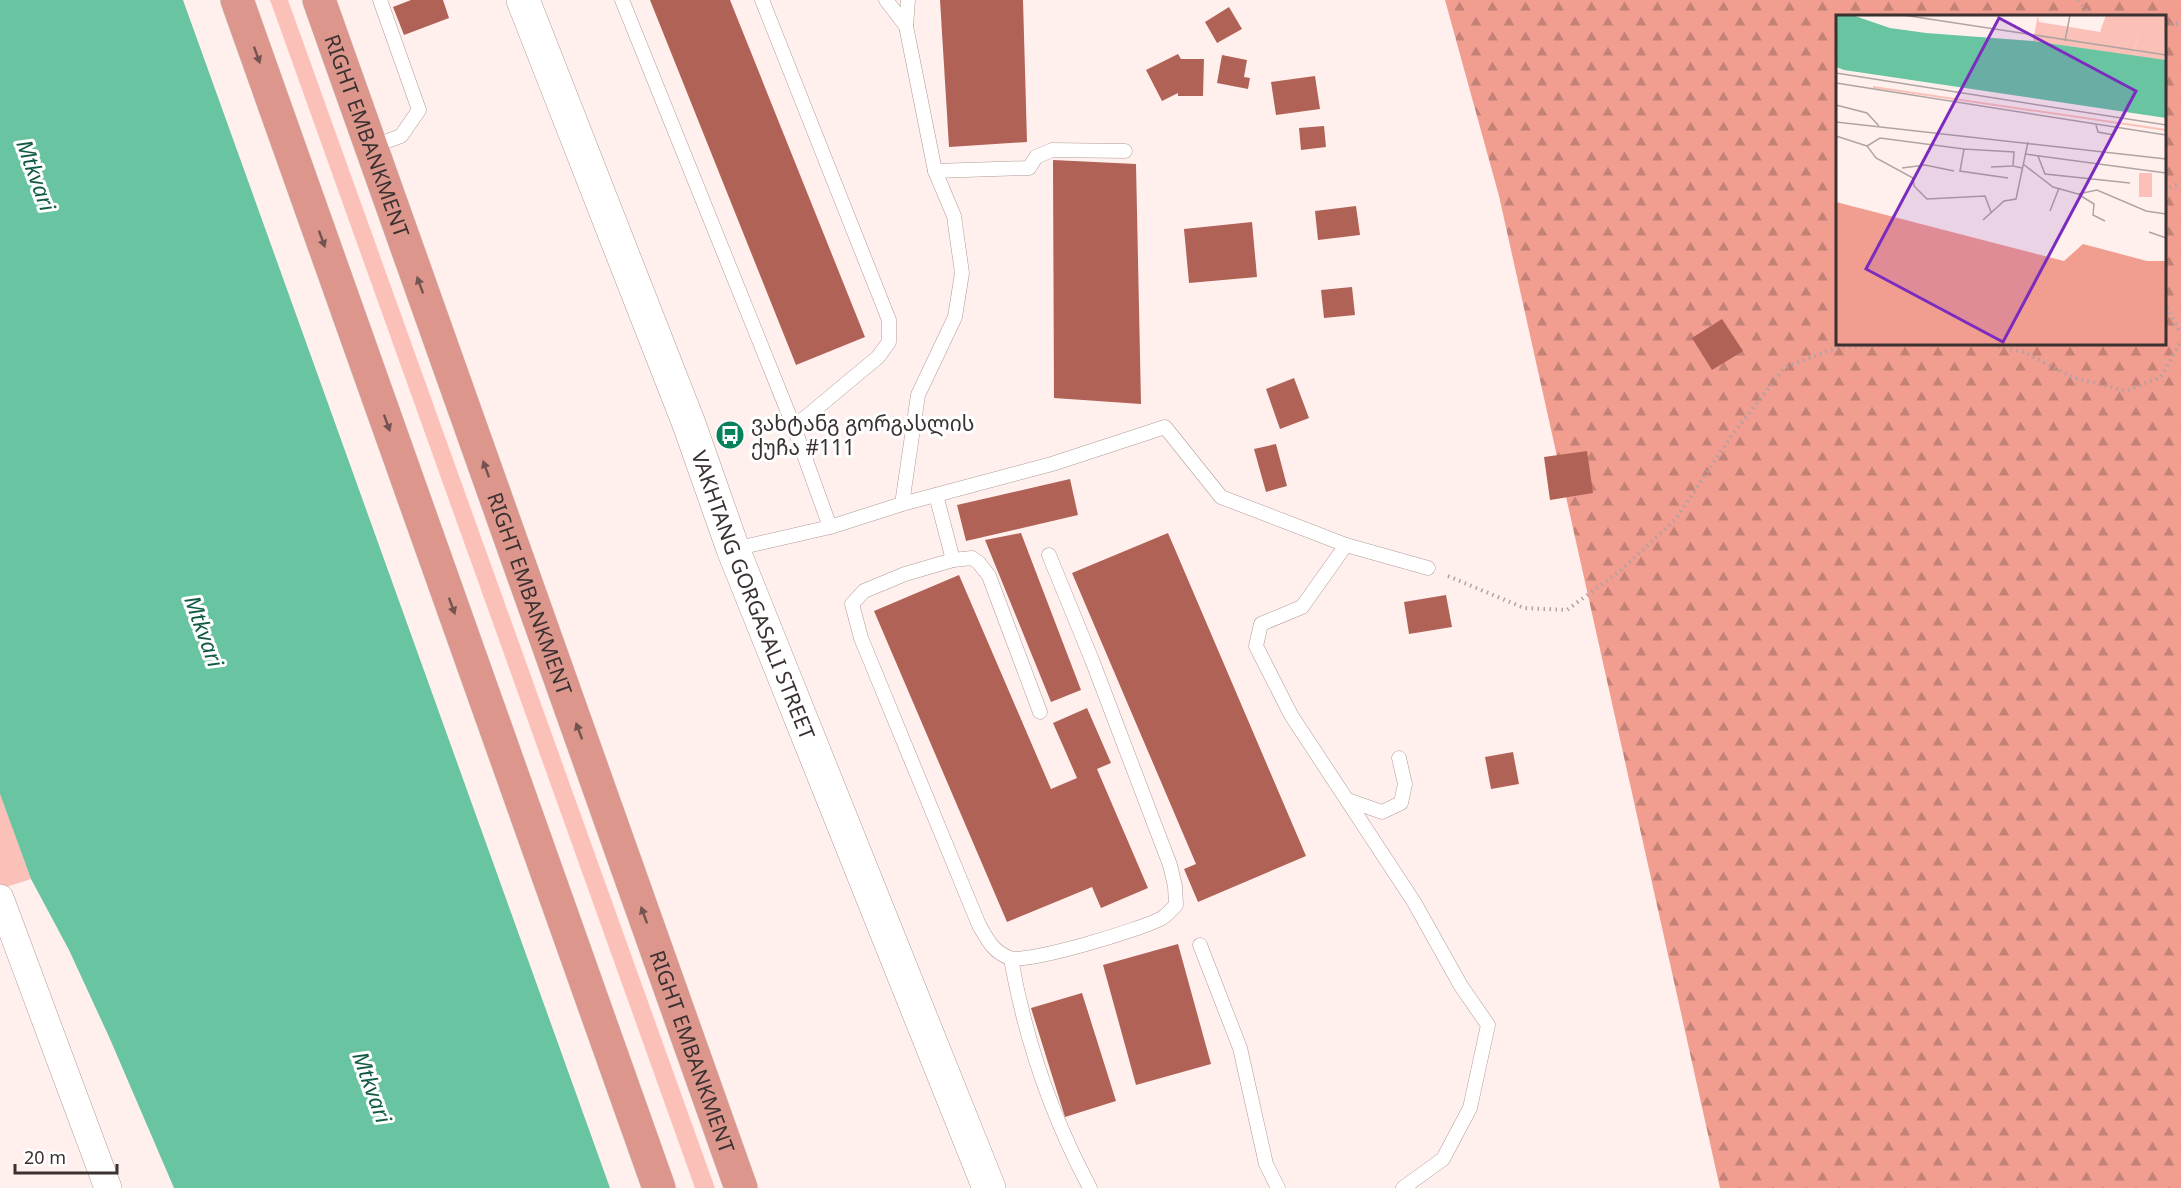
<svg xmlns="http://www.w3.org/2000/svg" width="2181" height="1188" font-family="'Noto Sans','Noto Sans Georgian',sans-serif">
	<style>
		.green { fill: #fbc1b8 }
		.forest { fill: url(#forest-firs); fill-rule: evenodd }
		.water { fill: #68c4a1 }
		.building { fill: #b06257 }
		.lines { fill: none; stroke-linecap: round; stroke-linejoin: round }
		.service-casing { stroke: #b09b97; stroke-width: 15 }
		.minor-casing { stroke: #b09b97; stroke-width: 28 }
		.tertiary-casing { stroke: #b09b97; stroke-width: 34 }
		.trunk-casing { stroke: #d4d2d1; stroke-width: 34 }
		.path { stroke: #afa2a1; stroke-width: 4; stroke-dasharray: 1.5 4.5; stroke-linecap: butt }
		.service { stroke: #fff; stroke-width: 14 }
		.minor { stroke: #fff; stroke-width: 27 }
		.tertiary { stroke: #fff; stroke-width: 33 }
		.trunk { stroke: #dc968c; stroke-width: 33 }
		.oneway { fill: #735450 }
		.labels { text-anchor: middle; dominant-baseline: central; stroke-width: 6; stroke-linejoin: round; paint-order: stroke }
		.street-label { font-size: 21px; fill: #3a3130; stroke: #fff }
		.poi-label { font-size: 21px; fill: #3a3130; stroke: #fff; text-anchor: start }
		.water-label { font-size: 22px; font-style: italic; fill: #115b44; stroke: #fff }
		.inset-road { fill: none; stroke: #b0a4a2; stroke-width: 1.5 }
		.view { fill: #7b2cbf; fill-opacity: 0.15; stroke: #7b2cbf; stroke-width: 3 }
		.inset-edge { fill: none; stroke: #3a3130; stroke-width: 3 }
	</style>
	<defs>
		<pattern id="forest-firs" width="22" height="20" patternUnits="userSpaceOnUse" patternTransform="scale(1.5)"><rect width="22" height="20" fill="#f19d90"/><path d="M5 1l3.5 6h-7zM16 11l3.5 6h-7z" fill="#c48176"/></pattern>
	</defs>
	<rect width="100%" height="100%" fill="#fff0ee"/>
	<!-- green -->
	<g class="green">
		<polygon points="270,0 288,0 715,1188 695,1188"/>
		<polygon points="0,793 31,879 0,889"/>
	</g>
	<!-- forest -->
	<path class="forest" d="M1445,0h736v1188h-461l-221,-992zM1838,16h326v328h-326z"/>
	<!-- water -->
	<polygon class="water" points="0,0 183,0 610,1188 174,1188 110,1039 69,950 31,879 0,794"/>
	<!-- building -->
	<g class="building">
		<polygon points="411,0 443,0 449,18 404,35 393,7"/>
		<polygon points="650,0 730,0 865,337 796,365"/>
		<polygon points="940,0 1023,0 1027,142 949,147"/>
		<polygon points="1229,7 1242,29 1217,43 1205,22"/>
		<polygon points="1178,54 1181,59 1204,59 1203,96 1178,96 1178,93 1162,101 1146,70"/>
		<polygon points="1222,55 1247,60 1244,77 1250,78 1248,89 1217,83"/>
		<polygon points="1315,76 1320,109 1276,115 1271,82"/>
		<polygon points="1324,126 1326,147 1301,150 1299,128"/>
		<polygon points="1053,160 1136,164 1141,404 1054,398"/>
		<polygon points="1356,206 1360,235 1318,240 1315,211"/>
		<polygon points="1252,222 1257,277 1189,283 1184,229"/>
		<polygon points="1352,287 1355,315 1324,318 1321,290"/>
		<polygon points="1722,319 1743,351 1712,370 1692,338"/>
		<polygon points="1294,378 1309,418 1280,429 1266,389"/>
		<polygon points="1276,444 1287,486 1266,492 1254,449"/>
		<polygon points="1587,451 1593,493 1550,500 1544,457"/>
		<polygon points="1070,479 1078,515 966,541 957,505"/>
		<polygon points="1021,533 1081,690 1051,702 985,540"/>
		<polygon points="1168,533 1306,856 1198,902 1184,869 1196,864 1072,573"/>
		<polygon points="959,575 1051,789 1077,778 1053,723 1087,708 1111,763 1097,769 1148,888 1101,908 1092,887 1007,922 874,611"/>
		<polygon points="1446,595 1452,627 1409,634 1404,602"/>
		<polygon points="1513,752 1519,784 1491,789 1485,757"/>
		<polygon points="1178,944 1211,1064 1136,1085 1103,965"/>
		<polygon points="1082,993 1116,1101 1065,1117 1031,1008"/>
	</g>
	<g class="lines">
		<!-- service casing -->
		<g class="service-casing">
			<g id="service">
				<polyline points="622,0 794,427 830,527"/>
				<polyline points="762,0 889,320 889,342 878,357 794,427"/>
				<polyline points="886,0 906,26 935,171 954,216 962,273 955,317 918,395 902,504"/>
				<polyline points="906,26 908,0"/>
				<polyline points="371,147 401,136 419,110 380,0"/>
				<polyline points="935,171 1029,168 1036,157 1052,150 1125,151"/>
				<path d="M936,495l17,65 -48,14 -41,17 -12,13 9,34 118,287c8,14 14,27 31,33 17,6 133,-29 152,-40 5,-3 10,-9 14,-13l-1,-19 -5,-21 -78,-205 -43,-105"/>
				<polyline points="1346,545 1302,607 1261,624 1256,646 1291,715 1414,902 1461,986 1488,1025 1470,1108 1443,1159 1403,1188"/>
				<polyline points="734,549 830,527 902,504 1052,464 1165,427 1221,497 1346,545 1428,568"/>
				<polyline points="953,560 972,558 979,563 989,576 1040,712"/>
				<polyline points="1348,800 1382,812 1401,803 1405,784 1399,758"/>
				<polyline points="1200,945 1240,1048 1266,1164 1278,1188"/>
				<path d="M1011,959c14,79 41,158 79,229"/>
			</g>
		</g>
		<!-- minor casing -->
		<g class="minor-casing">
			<polyline id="minor" points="0,898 108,1188"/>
		</g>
		<!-- tertiary casing -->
		<g class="tertiary-casing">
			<g id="tertiary">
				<path id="s1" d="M523,0l166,424 44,125 256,639"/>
			</g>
		</g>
		<!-- trunk casing -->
		<g class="trunk-casing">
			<g id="trunk">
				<polyline points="237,0 659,1188"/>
				<path id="s2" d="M319,0l422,1188"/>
			</g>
		</g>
		<!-- path -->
		<g class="path">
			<polyline points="2078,0 2091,16"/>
			<polyline points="2164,25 2181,23"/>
			<polyline points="2164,190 2181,183"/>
			<polyline points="2164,302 2181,334"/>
			<polyline points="1987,344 2024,352 2074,378 2126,391 2161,377 2181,341"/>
			<polyline points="1448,576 1524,608 1567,610 1621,570 1675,520 1730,438 1784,368 1835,348 1898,344"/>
		</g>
		<!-- service -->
		<use href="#service" class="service"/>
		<!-- minor -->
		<use href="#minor" class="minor"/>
		<!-- tertiary -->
		<use href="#tertiary" class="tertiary"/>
		<!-- trunk -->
		<use href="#trunk" class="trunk"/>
	</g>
	<!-- one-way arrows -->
	<defs><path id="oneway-solid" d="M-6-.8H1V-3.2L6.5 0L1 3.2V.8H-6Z" transform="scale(1.5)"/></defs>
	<g class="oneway">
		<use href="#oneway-solid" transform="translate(257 55) rotate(70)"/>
		<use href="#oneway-solid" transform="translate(322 239) rotate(70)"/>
		<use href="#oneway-solid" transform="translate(420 285) rotate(-110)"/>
		<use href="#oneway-solid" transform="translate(387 423) rotate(70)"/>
		<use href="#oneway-solid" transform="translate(486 469) rotate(-110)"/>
		<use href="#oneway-solid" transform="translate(452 606) rotate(70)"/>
		<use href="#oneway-solid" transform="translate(579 731) rotate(-110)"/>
		<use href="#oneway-solid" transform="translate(644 915) rotate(-110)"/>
	</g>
	<!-- icons -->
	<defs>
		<g id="bus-disc" transform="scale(1.5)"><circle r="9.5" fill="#07805e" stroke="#fff"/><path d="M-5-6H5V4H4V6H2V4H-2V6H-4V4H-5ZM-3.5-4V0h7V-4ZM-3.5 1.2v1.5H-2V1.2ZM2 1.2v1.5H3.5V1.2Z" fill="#fff"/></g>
	</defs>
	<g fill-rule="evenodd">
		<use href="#bus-disc" x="730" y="435"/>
	</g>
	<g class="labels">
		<!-- street labels -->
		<g class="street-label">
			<text stroke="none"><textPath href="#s2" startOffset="144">RIGHT EMBANKMENT</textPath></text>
			<text stroke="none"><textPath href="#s2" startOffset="630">RIGHT EMBANKMENT</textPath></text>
			<text stroke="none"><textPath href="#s1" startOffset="638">VAKHTANG GORGASALI STREET</textPath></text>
			<text stroke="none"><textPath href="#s2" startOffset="1116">RIGHT EMBANKMENT</textPath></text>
		</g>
		<!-- poi labels -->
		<g class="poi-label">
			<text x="751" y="423">ვახტანგ გორგასლის<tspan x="751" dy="24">ქუჩა #111</tspan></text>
		</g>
		<!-- water labels -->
		<g class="water-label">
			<text transform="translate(37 175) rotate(70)">Mtkvari</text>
			<text transform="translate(205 631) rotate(70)">Mtkvari</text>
			<text transform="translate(373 1087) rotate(70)">Mtkvari</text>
		</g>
	</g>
	<!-- overview -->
	<g transform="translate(1836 15)">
		<rect width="330" height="330" fill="#fff0ee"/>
		<path d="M202,0l1,7 61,10 6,-17h60v45l-1,-32h-26l-5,28 -101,-15zM37,71l293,43v2l-293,-43zM303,158h13v24h-13z" fill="#fbc1b8"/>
		<path d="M0,187l228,59 19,-17 64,17h19v84h-330z" fill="#f19d90"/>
		<path d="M319,12l10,1 -1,32 -30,-4 5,-28z" fill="#fbc1b8"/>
		<path d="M0,0h16l38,13 36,5 107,8 133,19v58l-322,-48 -8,-3z" fill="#68c4a1"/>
		<path class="inset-road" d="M67,0l263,40M229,26l5,-26M0,58l330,52M0,68l330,52M0,90l31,8 12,13M0,107l330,37M260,110l2,7 16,3M0,121l31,10M128,134l-84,-11 -13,8 9,12 37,20 1,8 13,13 58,-3 6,16M189,139l141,19M202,141l7,18 85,9M187,149l30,23 25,7 19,-4 49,21 20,3M155,152l22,-1M66,153l23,-3 29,6M172,163l-48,-7 4,-22 50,3 -1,14 9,2M242,179l16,10 -1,11 12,6M214,196l9,-23M147,205l21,-19 12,-2 12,-57M313,217l17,6"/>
		<path class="view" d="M163,3l137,73 -133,251 -137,-73z"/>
		<rect width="330" height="330" class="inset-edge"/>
	</g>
	<!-- scale -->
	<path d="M15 1164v9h102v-9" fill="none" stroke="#3a3130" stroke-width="3"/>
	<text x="24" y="1164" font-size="18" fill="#3a3130" stroke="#ffffff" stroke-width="4.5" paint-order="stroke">20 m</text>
</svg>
